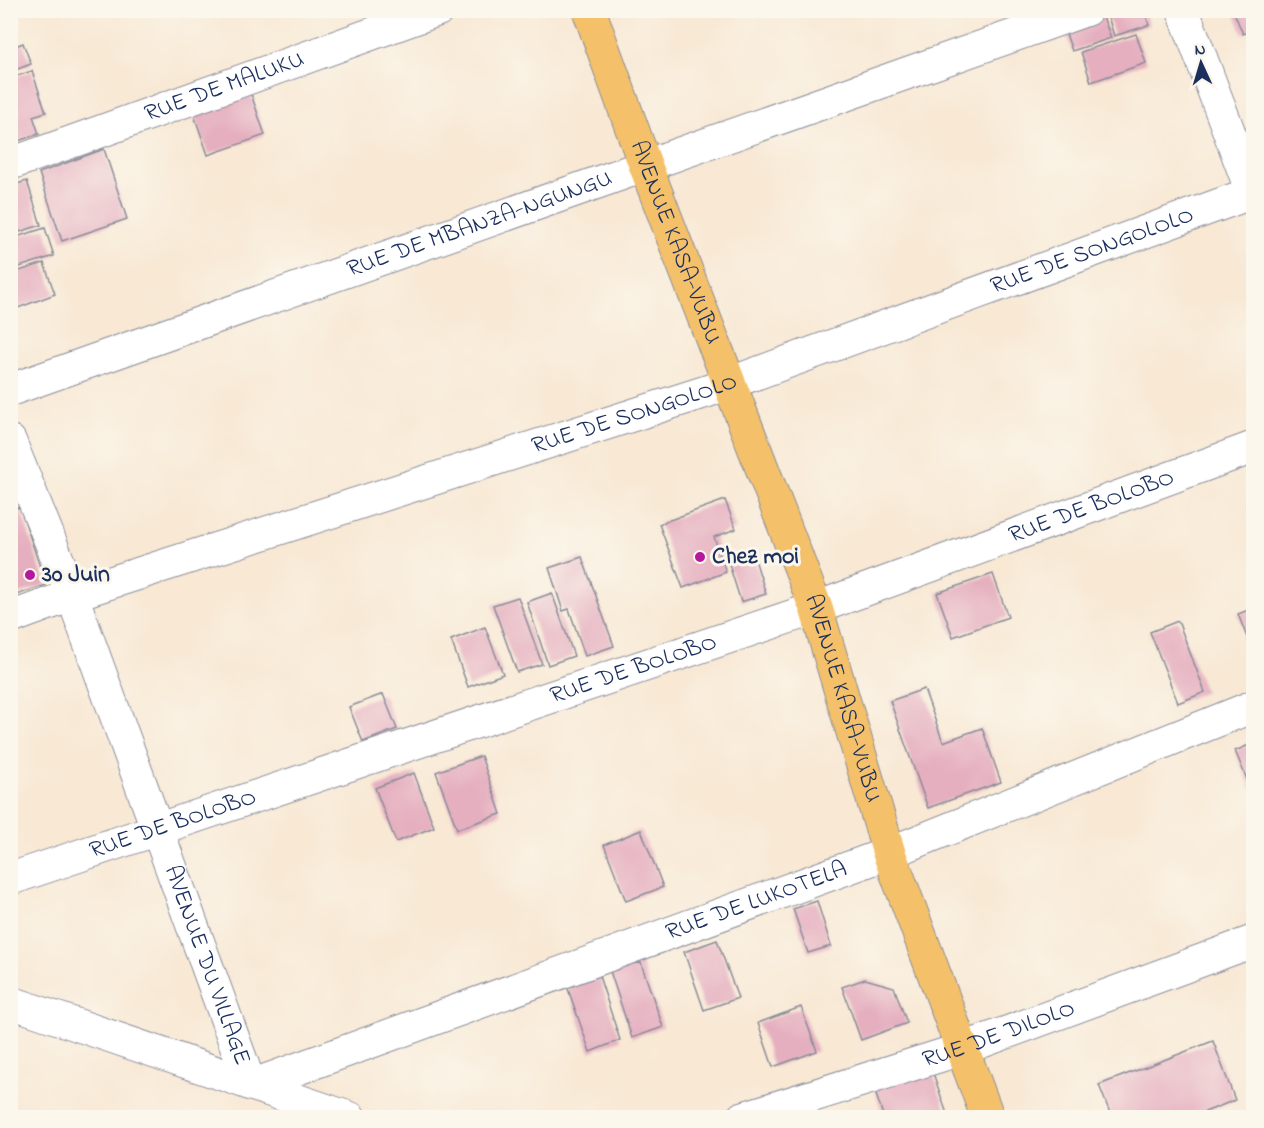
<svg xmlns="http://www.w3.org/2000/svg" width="1264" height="1128" font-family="'Indie Flower',sans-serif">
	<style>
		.building { fill: #e5afbf }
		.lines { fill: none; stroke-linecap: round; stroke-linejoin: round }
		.minor-casing { stroke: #8a8c99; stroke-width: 34 }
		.major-casing { stroke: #8a8c99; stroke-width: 35 }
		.minor { stroke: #fff; stroke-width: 32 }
		.major { stroke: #f4c16a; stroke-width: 33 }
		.poi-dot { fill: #b5179e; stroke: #fbf7ec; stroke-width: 2 }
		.labels { text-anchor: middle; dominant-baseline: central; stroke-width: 6; stroke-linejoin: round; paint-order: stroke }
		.street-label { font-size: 24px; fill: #1b2f5e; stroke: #fbf7ec }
		.poi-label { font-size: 24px; font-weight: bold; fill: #1b2f5e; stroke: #fbf7ec; text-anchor: start }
	</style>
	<rect width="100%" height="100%" fill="#fbf7ec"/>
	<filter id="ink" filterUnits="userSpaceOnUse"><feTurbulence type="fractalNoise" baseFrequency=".0167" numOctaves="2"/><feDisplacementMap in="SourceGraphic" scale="12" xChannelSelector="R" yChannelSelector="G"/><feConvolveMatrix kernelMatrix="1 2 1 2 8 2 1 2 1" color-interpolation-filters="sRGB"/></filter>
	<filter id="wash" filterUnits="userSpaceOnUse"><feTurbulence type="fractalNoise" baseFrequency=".008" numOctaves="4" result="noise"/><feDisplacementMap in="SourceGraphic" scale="24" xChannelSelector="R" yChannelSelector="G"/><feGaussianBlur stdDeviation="1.35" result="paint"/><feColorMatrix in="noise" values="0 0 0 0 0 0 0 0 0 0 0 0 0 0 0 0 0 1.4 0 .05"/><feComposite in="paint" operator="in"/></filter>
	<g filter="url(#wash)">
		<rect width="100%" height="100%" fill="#f8e8d4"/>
		<g id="blocks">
			<!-- building -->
			<g class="building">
				<polygon points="1115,10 1144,10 1149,25 1114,36 1107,13"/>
				<polygon points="1233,10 1254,10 1254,29 1243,34"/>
				<polygon points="1102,14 1111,38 1072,51 1064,28"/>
				<polygon points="1136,34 1146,63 1091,82 1081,52"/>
				<polygon points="23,43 31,64 10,72 10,48"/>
				<polygon points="32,71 46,112 33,116 39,134 12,143 10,78"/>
				<polygon points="251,94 265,135 208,155 194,115"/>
				<polygon points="104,149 127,219 62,241 39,173"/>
				<polygon points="27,181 41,225 10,235 10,186"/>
				<polygon points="45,228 54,256 10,270 10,239"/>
				<polygon points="44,263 55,294 10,311 10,274"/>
				<polygon points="725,500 736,529 714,537 726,572 683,588 659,524"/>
				<polygon points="20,507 46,585 10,597 10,510"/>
				<polygon points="752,550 766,594 741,602 727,558"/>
				<polygon points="582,557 614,646 585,656 569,609 563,611 549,568"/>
				<polygon points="993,574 1008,617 953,637 937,593"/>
				<polygon points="552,593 574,656 548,665 527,602"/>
				<polygon points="518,597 542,664 517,672 493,605"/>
				<polygon points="1254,608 1254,653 1253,653 1238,614"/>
				<polygon points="1178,621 1205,692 1178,703 1150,632"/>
				<polygon points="485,627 503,674 468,687 451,640"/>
				<polygon points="924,689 943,742 982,728 1001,782 928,808 890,701"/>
				<polygon points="383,694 397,729 363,742 349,707"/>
				<polygon points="1254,743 1254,788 1251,789 1235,751"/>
				<polygon points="481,756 501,814 457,829 436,772"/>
				<polygon points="414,773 434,827 396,842 375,788"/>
				<polygon points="641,830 663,887 626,901 604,845"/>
				<polygon points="817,901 831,946 808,953 793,909"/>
				<polygon points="717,940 738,998 704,1010 684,952"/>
				<polygon points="641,963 663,1027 632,1038 608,965"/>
				<polygon points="599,976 620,1040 590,1052 567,986"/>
				<polygon points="865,979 894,987 907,1023 861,1040 842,987"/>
				<polygon points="801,1007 817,1051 773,1067 758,1023"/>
				<polygon points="1213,1041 1235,1100 1190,1118 1112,1118 1099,1085"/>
				<polygon points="930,1064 947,1114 939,1118 884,1118 872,1083"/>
			</g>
		</g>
	</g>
	<g filter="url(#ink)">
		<use href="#blocks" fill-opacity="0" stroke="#8a8c99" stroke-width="1.5"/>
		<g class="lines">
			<!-- minor casing -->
			<g class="minor-casing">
				<g id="minor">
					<polyline points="1183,10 1254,198"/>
					<path id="s1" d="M10,164l428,-154"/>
					<path id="s2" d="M10,390l1076,-380"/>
					<path id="s3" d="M10,441l62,154 178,489"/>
					<path id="s4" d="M10,618l62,-23 636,-204 546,-199"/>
					<path id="s5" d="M10,879l806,-271 438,-161"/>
					<polyline points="10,1002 350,1118"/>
					<path id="s6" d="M253,1085l636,-232 365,-147"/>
					<path id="s7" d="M742,1118l220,-69 292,-108"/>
				</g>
			</g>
			<!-- major casing -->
			<g class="major-casing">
				<g id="major">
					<path id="s8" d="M589,10l57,157 170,441 73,245 99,265"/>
				</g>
			</g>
			<!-- minor -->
			<use href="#minor" class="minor"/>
			<!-- major -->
			<use href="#major" class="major"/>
		</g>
	</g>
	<!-- markers -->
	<g class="poi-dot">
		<circle cx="700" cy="557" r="6"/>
		<circle cx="30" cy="575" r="6"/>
	</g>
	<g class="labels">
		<!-- street labels -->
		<g class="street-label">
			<text stroke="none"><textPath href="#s1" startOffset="228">RUE DE MALUKU</textPath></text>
			<text stroke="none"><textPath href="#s2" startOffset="498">RUE DE MBANZA-NGUNGU</textPath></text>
			<text stroke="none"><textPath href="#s8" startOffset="248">AVENUE KASA-VUBU</textPath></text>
			<text stroke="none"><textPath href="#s4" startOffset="1143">RUE DE SONGOLOLO</textPath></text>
			<text stroke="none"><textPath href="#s4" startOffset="657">RUE DE SONGOLOLO</textPath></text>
			<text stroke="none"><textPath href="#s5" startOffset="1144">RUE DE BOLOBO</textPath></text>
			<text stroke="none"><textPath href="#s5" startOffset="658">RUE DE BOLOBO</textPath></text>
			<text stroke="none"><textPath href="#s8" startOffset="734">AVENUE KASA-VUBU</textPath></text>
			<text stroke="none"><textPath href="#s5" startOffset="172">RUE DE BOLOBO</textPath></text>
			<text stroke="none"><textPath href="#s6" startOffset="536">RUE DE LUKOTELA</textPath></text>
			<text stroke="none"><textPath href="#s3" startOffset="560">AVENUE DU VILLAGE</textPath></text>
			<text stroke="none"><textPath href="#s7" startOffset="270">RUE DE DILOLO</textPath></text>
		</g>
		<!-- poi labels -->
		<g class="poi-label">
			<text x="712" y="557">Chez moi</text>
			<text x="42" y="575">30 Juin</text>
		</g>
	</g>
	<!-- margin -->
	<rect width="1264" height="1128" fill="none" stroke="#fbf7ec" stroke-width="36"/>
	<!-- north arrow -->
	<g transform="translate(1201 63) rotate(356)" stroke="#fbf7ec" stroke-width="4.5" paint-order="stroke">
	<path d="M0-4.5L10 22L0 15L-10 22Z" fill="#1b2f5e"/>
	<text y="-9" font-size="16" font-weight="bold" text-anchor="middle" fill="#1b2f5e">N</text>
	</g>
</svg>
